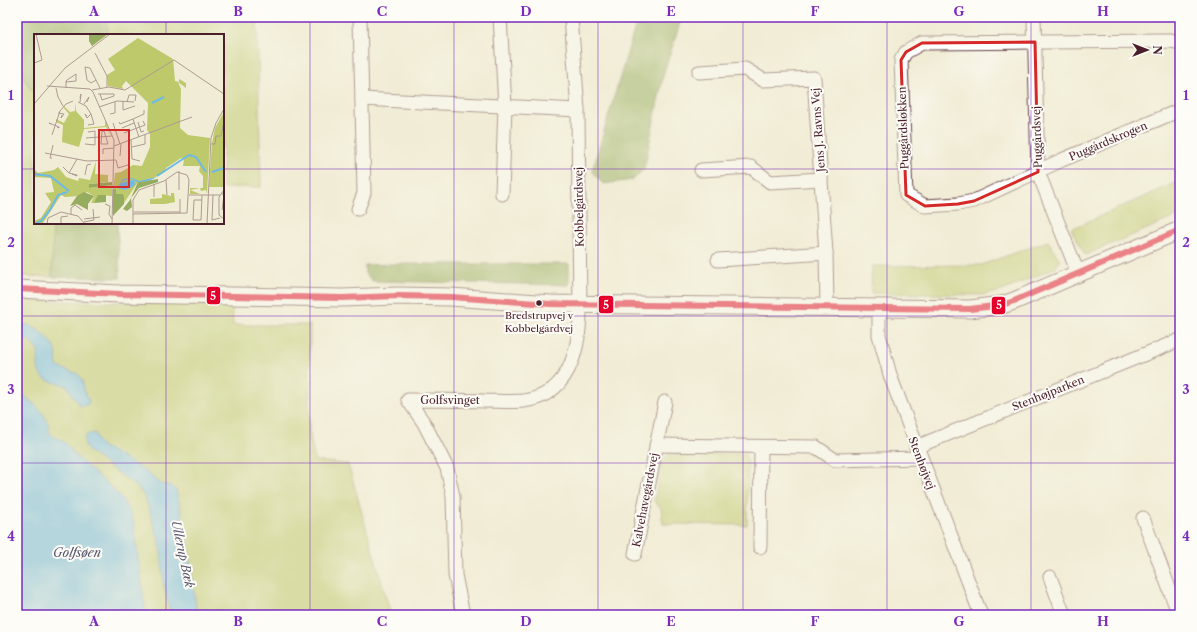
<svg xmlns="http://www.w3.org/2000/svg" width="1197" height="632" font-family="'Libre Caslon Text',serif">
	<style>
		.green { fill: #bdc96b; stroke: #84744b }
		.forest { fill: #96ad5f; stroke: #706645 }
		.water { fill: #6dbae7; stroke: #5c6c89 }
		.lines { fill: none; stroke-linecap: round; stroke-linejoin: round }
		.minor-casing { stroke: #633e44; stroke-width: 15 }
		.tertiary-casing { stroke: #633e44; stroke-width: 19 }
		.minor { stroke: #fff; stroke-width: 13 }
		.tertiary { stroke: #fff; stroke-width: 17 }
		.bus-1-casing { stroke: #fdfcf7; stroke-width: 9 }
		.bus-1 { stroke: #e4002b; stroke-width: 6 }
		.marked { fill: none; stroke: #d62828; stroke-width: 3; stroke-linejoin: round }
		.grid { fill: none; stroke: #7b2cbf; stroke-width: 1; stroke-opacity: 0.55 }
		.bus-dot { fill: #4a1f2b; stroke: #fdfcf7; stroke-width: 1.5 }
		.labels { text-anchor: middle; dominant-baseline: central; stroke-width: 4; stroke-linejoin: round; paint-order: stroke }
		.bus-label { font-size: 10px; fill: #4a1f2b; stroke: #fdfcf7 }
		.street-label { font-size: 11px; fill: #4a1f2b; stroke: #fdfcf7 }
		.water-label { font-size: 12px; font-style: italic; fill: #56556d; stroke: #fdfcf7 }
		.inset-river { fill: none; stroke: #6dbae7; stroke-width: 2 }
		.inset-road { fill: none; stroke: #ae9a91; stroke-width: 1 }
		.view { fill: #d62828; fill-opacity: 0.15; stroke: #d62828; stroke-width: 2 }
		.inset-edge { fill: none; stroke: #4a1f2b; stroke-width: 2 }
		.line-badge { stroke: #fdfcf7; stroke-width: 1.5 }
		.badge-label { font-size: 11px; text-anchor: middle; font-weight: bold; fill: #fff }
		.neatline { fill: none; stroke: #7b2cbf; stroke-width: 1.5 }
		.grid-label { font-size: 13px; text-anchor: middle; font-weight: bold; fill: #7b2cbf }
	</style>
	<rect width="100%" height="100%" fill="#fdfcf7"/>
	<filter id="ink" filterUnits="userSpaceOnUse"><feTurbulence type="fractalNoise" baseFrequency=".025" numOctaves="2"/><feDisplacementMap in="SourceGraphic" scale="8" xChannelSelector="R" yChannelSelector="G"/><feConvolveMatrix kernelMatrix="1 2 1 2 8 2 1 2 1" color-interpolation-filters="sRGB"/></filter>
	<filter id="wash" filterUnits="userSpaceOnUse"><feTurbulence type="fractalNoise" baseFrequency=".012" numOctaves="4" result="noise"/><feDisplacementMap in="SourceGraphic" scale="16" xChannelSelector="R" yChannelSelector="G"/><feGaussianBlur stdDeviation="0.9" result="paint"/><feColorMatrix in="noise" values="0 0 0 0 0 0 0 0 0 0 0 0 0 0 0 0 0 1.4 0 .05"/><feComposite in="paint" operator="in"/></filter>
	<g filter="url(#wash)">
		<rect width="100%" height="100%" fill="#f1ecd5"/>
		<!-- green -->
		<g class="green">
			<polygon points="107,17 257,17 261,187 223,188 223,35 108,35"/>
			<polygon points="17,45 24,79 35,95 35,223 53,223 52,277 17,276"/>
			<polygon points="1180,181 1180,215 1085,255 1071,229"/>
			<polygon points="1048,241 1060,260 1055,268 1002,291 982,295 871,293 872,266 981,265"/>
			<polygon points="17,300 232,305 233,325 310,325 309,430 315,461 348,464 391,615 17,615"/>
			<polygon points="668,454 744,454 748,461 747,525 663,524 661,508 654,501 662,464"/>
		</g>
		<!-- forest -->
		<g class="forest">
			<polygon points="17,17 107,17 108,35 35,35 35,95 24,79 17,46"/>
			<polygon points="638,17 682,17 664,72 644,169 633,180 603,184 592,171"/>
			<polygon points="53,223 117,223 120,278 52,277"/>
			<polygon points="393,264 569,264 569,285 372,281 365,273 365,265"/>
		</g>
		<!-- water -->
		<g class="water">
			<path d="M22,324c11,0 28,14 33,24 3,5 0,13 3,19l20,7 5,7 1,9 5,11 -2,4 -7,1 -13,-20c-12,-5 -28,-3 -29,-20 0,-6 1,-10 0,-16l-10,-10h-11v-14z"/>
			<path d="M17,389c16,16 31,21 33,45 4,4 10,4 14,8 5,4 9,11 14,16 22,22 43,31 55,62l13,95h-129z"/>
			<path d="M95,433l3,9 4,4 40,23 19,15 11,2 4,4 10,40 11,85h-26l-7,-29 -4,-42 -15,-47 -9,-11 -48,-35c-4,-5 -5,-10 -2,-16z"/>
		</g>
	</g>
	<g filter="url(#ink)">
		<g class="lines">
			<!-- minor casing -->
			<g class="minor-casing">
				<g id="minor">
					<polyline points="500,17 505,106 502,194"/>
					<polyline points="1034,17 1038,172 1078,273"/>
					<polyline points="1180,43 1171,41 922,43 906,52 901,60 906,195 925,206 958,204 974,201 1062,160 1180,110"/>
					<polyline points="699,72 745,69 763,80 814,78 826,253 827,307"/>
					<polyline points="362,99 578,110"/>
					<polyline points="701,170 751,167 770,182 821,179"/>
					<polyline points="358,209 364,193 360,17"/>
					<polyline points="718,260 826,253"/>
					<polyline points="879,308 879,335 891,378 981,615"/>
					<polyline points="656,445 816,447 835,460 920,458"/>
					<polyline points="916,447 1180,340"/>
					<polyline points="1143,518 1179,615"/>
					<polyline points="760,547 761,447"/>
					<polyline points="635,554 665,402"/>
					<polyline points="1050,577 1064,615"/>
					<path d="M463,615l-8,-40 -2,-79 -6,-28 -23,-45 -16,-23c25,0 50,0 76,1 13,0 27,1 39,0 45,-5 56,-49 57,-88l-2,-203 -7,-93"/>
				</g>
			</g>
			<!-- tertiary casing -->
			<g class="tertiary-casing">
				<polyline id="tertiary" points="17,289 120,294 342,298 397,296 451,297 551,304 970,309 1002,305 1014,301 1180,230"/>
			</g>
			<!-- minor -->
			<use href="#minor" class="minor"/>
			<!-- tertiary -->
			<use href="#tertiary" class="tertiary"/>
			<!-- bus-1 casing -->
			<g class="bus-1-casing">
				<polyline id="bus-1" points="17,289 120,294 342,298 397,296 451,297 551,304 970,309 1002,305 1014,301 1180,230"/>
			</g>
			<!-- bus-1 -->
			<use href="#bus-1" class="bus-1"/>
		</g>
	</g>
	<!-- marked area -->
	<path d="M0 0H1197V632H0ZM1035,42l3,130 -64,29 -16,3 -33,2 -19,-11 -5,-135 5,-8 16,-9z" fill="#f1ecd5" fill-opacity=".55" fill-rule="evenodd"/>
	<path class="marked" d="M1035,42l3,130 -64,29 -16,3 -33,2 -19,-11 -5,-135 5,-8 16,-9z"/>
	<!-- grid -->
	<path class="grid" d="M166,17v18M310,17v598M454,17v598M598,17v598M743,17v598M887,17v598M1031,17v598M17,169h18M223,169h957M166,223v392M17,316h1163M17,463h1163"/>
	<!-- markers -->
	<circle class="bus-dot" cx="539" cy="303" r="3.5"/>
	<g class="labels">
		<!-- bus labels -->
		<g class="bus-label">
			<text x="539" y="315">Bredstrupvej v<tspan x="539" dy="13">Kobbelgårdvej</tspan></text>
		</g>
		<!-- street labels -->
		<g class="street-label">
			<text transform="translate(903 128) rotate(-92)">Puggårdsløkken</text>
			<text transform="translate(818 130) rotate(-94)">Jens J. Ravns Vej</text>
			<text transform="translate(1037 137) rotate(-92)">Puggårdsvej</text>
			<text transform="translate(1108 141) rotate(-23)">Puggårdskrogen</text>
			<text transform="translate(579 207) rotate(-91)">Kobbelgårdsvej</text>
			<text transform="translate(1048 393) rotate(-22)">Stenhøjparken</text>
			<text x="450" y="400">Golfsvinget</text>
			<text transform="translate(922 463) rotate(69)">Stenhøjvej</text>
			<text transform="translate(645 500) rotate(-79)">Kalvehavegårdsvej</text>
		</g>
		<!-- water labels -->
		<g class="water-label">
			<text x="77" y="552">Golfsøen</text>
			<text transform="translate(183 554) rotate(78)">Ullerup Bæk</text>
		</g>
	</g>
	<!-- overview -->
	<g transform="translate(34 34)">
		<rect width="190" height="190" fill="#f1ecd5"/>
		<path d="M104,4l35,21 2,22 4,1v-3l7,4v5l-8,-6 3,7 -1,39 8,7 22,3 -3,56 -1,-4 -5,1 -1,-3 -10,2 10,4h-10v-6h13v-12l-4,-5 1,-5h-17l1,-7 -3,-1 -15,10 -1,4 -17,9 -10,1 -14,21 -1,-9h-7l-3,-5 2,-16 6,-1 12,-7 9,1 8,-19v-13l-3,-4 1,-27 -22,-22 -4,5 1,3 -15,-3 -1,-11 8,-5 -7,-11zM41,68l1,9 8,9v8l21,-2v-6l6,16 -5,-9 -22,2 -5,18 -17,-5 1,-17 -7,-3v-3l8,4 5,-9 -6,-7 1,-1 6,6 5,-1zM190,78v75h-15l3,-44 3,-15zM62,127l-1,13 13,1v7l-19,2v4l23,-3v11l-12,-1 -6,8h-3l3,-7 -7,-4 -7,4 -15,1 -4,-2 -18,28 -9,1v-3l7,-3 10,-16 -6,-9 9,-1 -3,-14 -17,-1v-8l4,4 16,-3 4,-3 8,10 12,4 1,-3 11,2zM137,159h3l1,9 -10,2h-27h12v-5l12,-1v-4l9,2z" fill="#bdc96b"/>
		<path d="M55,0h19l-16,12 -3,-5zM124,145v3l-19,6 -8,10 1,9 -5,4 -4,-2 7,-9 8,-18zM78,148v3l-23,3v-4zM79,155h3v5h7l1,3v7l-11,12zM50,158l10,4 -6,8v6l-11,-6 -7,2 7,-10zM64,161h8v7l-12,1z" fill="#96ad5f"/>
		<path d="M123,143l-9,4 -11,1 -5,-3 -7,1 -2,1 -2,2 12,-3 2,2 -1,4 -9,4 -8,-2 6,-9 9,-1 7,3z" fill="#6dbae7"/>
		<path class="inset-river" d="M118,69l12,-6M178,138l12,-4M0,140l16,2 19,15M123,142l32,-21 7,2 10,15M1,190l6,-3 9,-11 8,-15 9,-3"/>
		<path class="inset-road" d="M61,19l12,23v11M0,29l8,-3 -6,-26M62,46l-6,-12 -5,-1 2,13 4,3 5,-3 4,8M13,52l43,3 3,3 21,48 -2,84M22,54l2,9 5,9M32,54v-7l1,-1 9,-6v7l-10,1M58,56l17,-3 16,3 49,-30 50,34M64,60h16v2l-12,4 -2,-6M89,67v9l12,-4M44,68l8,4 5,8 3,10 -6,1M46,68l1,-8 -1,4M93,68l2,-7h7l-1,6M0,70l31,-36 45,-34M50,70l5,-7 -2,5M65,73l18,-6 17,1M24,79l6,1 -3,4 1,-3M76,80l5,-1v-11M53,82l-2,-2 2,4 4,-4M99,85l11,-5v-4M85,88l1,2 13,-5 6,18M104,88l3,10 3,-1M79,89l7,21M17,90l-2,-1 10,4v1l-2,-1M88,94l12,-5M68,97h2l4,13h-7zM90,99l21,-8 -2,-4M18,101l8,-24 6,-7 7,-3M52,104l26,-2M97,106l1,19 8,2M51,110l10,1v-14l-7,1M177,110h4l1,-8h5l3,-15M80,112l78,-29M98,113l13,-3v-10M11,119l42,8 29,-1 2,8 10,-3M69,120v-5l11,-1M86,122l1,-12M18,124h-2l3,-13M33,137l-4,-4 6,6 8,2v1l-5,-2M145,137v19M35,139l8,-14M51,141l2,-10 4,-1M132,146l1,15M120,150v13M190,156l-5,7v18l5,4M187,159l3,2 -2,15M155,161h31M179,161l-1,25 8,-2M146,165v14M168,166h-8l-1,20h8l1,-25M71,170l5,2 -1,8 3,5M100,178h46M37,180v-6l4,-3 7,5M99,180l54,-1 2,-33 -2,-5 -10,-3 -13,9 -25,9 -6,10v24M50,185l16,-2M50,188l10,-2 -1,-11M13,190l1,-6 13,-6 17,4 7,8M27,190v-7l7,-1M173,190l4,-86 5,-15 8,-14"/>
		<path class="view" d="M65,96h30v57h-30z"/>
		<rect width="190" height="190" class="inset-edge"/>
	</g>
	<g class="line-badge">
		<rect x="206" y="286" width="15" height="19" rx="4" fill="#e4002b"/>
		<rect x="598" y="295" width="16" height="19" rx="4" fill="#e4002b"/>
		<rect x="991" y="296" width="15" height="19" rx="4" fill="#e4002b"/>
	</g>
	<g class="badge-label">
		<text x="213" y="300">5</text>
		<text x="606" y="309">5</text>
		<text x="999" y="309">5</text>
	</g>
	<!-- margin -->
	<rect width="1197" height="632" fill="none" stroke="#fdfcf7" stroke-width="44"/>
	<!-- north arrow -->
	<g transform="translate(1147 50) rotate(90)" stroke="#fdfcf7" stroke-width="3" paint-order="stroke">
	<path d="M0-3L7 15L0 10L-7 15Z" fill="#4a1f2b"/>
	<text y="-6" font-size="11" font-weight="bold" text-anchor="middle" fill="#4a1f2b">N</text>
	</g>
	<rect x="22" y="22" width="1153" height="588" class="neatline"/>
	<g class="grid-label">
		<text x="94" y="16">A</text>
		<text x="238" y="16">B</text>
		<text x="382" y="16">C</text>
		<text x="526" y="16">D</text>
		<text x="671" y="16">E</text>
		<text x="815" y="16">F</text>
		<text x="959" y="16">G</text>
		<text x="1103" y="16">H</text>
		<text x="11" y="100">1</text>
		<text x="1186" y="100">1</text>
		<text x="11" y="247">2</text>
		<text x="1186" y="247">2</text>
		<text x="11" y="394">3</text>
		<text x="1186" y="394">3</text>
		<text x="11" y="541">4</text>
		<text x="1186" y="541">4</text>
		<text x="94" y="626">A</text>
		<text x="238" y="626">B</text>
		<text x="382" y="626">C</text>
		<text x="526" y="626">D</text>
		<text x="671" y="626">E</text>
		<text x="815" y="626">F</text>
		<text x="959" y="626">G</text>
		<text x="1103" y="626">H</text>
	</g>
</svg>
